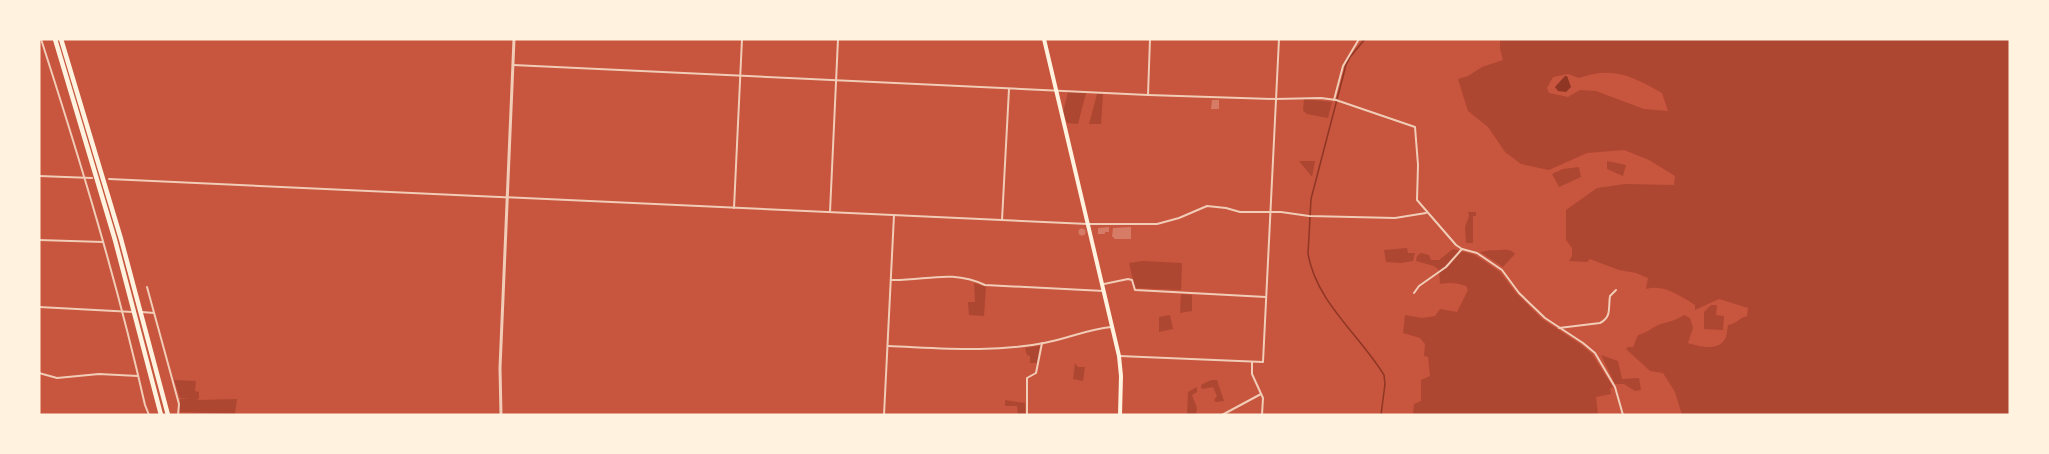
<svg xmlns="http://www.w3.org/2000/svg" width="2049" height="454" font-family="'Roboto Condensed',sans-serif">
	<style>
		.green { fill: #ae4732; fill-rule: evenodd }
		.water { fill: #8f3625 }
		.lines { fill: none; stroke-linecap: round; stroke-linejoin: round }
		.stream { stroke: #8f3625; stroke-width: 1.5 }
		.building { fill: #d67c66 }
		.minor { stroke: #f1ccb7; stroke-width: 2 }
		.tertiary { stroke: #f1ccb7; stroke-width: 3 }
		.primary { stroke: #fff3e0; stroke-width: 4 }
		.motorway { stroke: #fff3e0; stroke-width: 4.5 }
	</style>
	<rect width="100%" height="100%" fill="#c8553d"/>
	<!-- green -->
	<g class="green">
		<path d="M1500,39h510v376h-328l-7,-23 -12,-19 -13,-2 -24,-22 2,-2h5l5,-12c9,-2 14,-8 23,-11 9,-3 14,-3 23,-9l6,3 3,10 -5,15c10,3 30,9 37,-4 2,-3 2,-10 3,-14 8,-1 11,-7 19,-9l1,-8 -29,-9 -24,11v-5c-15,-9 -31,-21 -49,-16l2,-11 -12,-5 -17,-3 -29,-11 -3,3 -18,-1 3,-5v-8l-6,-8v-30l31,-22 28,-4 49,1 1,-9 -26,-16 -25,-10 -37,3 -38,17 -28,-6 -16,-12 -17,-25 -20,-16 -10,-32 10,-3 14,-9 21,-7 -3,-11zM1568,74l11,4c34,-12 53,-2 83,15l6,18 -24,-2 -48,-18 -16,-1 -12,7 -19,-4 -2,-5 6,-11z"/>
		<polygon points="1068,92 1086,93 1078,124 1067,123 1063,112"/>
		<polygon points="1097,94 1103,94 1101,124 1089,124"/>
		<polygon points="1304,99 1332,102 1328,118 1307,114 1303,111"/>
		<polygon points="1299,161 1315,161 1312,177"/>
		<polygon points="1607,161 1626,165 1623,176 1607,169"/>
		<polygon points="1579,167 1581,177 1559,187 1552,174 1563,169"/>
		<polygon points="1468,212 1476,212 1476,216 1473,216 1473,243 1466,243 1465,227 1469,216"/>
		<polygon points="1407,248 1408,253 1415,253 1413,261 1401,263 1386,262 1384,250"/>
		<path d="M1453,249l22,6 25,17 16,21 26,26 38,25 12,10 21,33 -3,1 1,6 -15,3 2,18h-185l1,-11 7,-3v-21l9,-4 -2,-19 -4,-1 1,-12 -5,-6 -17,-5 2,-18 17,3 13,-2 5,-7 17,3 11,-22 -2,-4c-9,-3 -16,-4 -26,-2l-1,-14 -5,-4 -18,-5 1,-5 4,-3 8,2 2,5h8z"/>
		<path d="M1491,250c8,1 19,-3 24,4l-12,13 -23,-15z"/>
		<polygon points="1143,261 1182,263 1181,290 1135,288 1129,263"/>
		<polygon points="974,283 986,287 984,316 969,315 968,302 975,302"/>
		<polygon points="1181,294 1192,295 1192,311 1180,313"/>
		<polygon points="1711,305 1717,305 1716,315 1724,316 1723,330 1704,329 1704,312"/>
		<polygon points="1170,315 1173,329 1159,332 1159,317"/>
		<polygon points="1038,346 1040,346 1037,363 1030,363 1030,356 1027,355 1025,348"/>
		<polygon points="1601,355 1618,361 1622,379 1639,378 1641,390 1635,391 1624,384 1615,384"/>
		<polygon points="1075,363 1078,367 1085,367 1083,381 1073,379"/>
		<polygon points="174,380 196,381 195,391 199,392 199,398 197,400 237,399 235,414 180,412 180,399 189,399 180,398"/>
		<polygon points="1211,380 1217,380 1224,401 1216,402 1214,400 1217,396 1213,387 1203,389 1201,388 1201,385"/>
		<polygon points="1197,387 1197,392 1192,395 1197,408 1196,415 1187,415 1188,392"/>
		<polygon points="1005,400 1025,403 1025,415 1018,415 1017,406 1005,406"/>
	</g>
	<!-- water -->
	<polygon class="water" points="1565,76 1567,76 1571,87 1566,92 1558,91 1555,87"/>
	<g class="lines">
		<!-- stream -->
		<path class="stream" d="M1365,39l-15,18 -4,8 -35,134 -3,55c9,49 51,80 76,121l1,9 -4,31"/>
	</g>
	<!-- building -->
	<g class="building">
		<polygon points="1212,100 1219,100 1219,109 1211,109"/>
		<polygon points="1109,227 1109,232 1105,232 1105,234 1098,234 1098,228"/>
		<polygon points="1131,227 1131,239 1114,239 1114,237 1112,237 1113,228"/>
		<circle cx="1082" cy="232" r="3.5"/>
	</g>
	<g class="lines">
		<!-- minor -->
		<g class="minor">
			<path d="M41,39c39,121 76,242 104,366l4,10"/>
			<polyline points="513,65 1148,95 1275,99 1321,98 1336,100 1415,127 1418,165 1417,200 1456,245 1462,249 1477,253 1502,270 1519,293 1545,318 1583,343 1595,353 1615,387 1623,415"/>
			<polyline points="1148,95 1150,39"/>
			<polyline points="1334,100 1343,66 1359,39"/>
			<polyline points="39,176 92,178"/>
			<polyline points="109,179 1088,224 1157,224 1179,218 1207,206 1226,208 1240,212 1281,212 1309,216 1395,218 1426,213"/>
			<polyline points="734,208 742,39"/>
			<polyline points="830,212 838,39"/>
			<polyline points="1002,220 1009,89"/>
			<polyline points="39,240 103,242"/>
			<path d="M891,280c35,1 59,-11 94,5l119,6"/>
			<polyline points="1104,284 1128,279 1132,280 1135,290 1266,297"/>
			<polyline points="147,287 179,404 178,415"/>
			<polyline points="1414,293 1419,286 1446,267 1462,249"/>
			<polyline points="39,307 133,312"/>
			<polyline points="142,312 154,313"/>
			<path d="M1559,328l41,-5c12,-6 8,-15 10,-27l6,-6"/>
			<path d="M888,346c52,2 105,7 156,-3 23,-4 44,-14 67,-16"/>
			<polyline points="1119,356 1263,362 1279,39"/>
			<polyline points="1252,362 1252,374 1263,398 1262,415"/>
			<polyline points="39,373 57,378 99,374 138,376"/>
			<polyline points="884,415 894,215"/>
			<polyline points="1027,415 1027,378 1036,373 1042,343"/>
			<polyline points="1222,415 1261,394"/>
		</g>
		<!-- tertiary -->
		<polyline class="tertiary" points="501,415 500,368 514,39"/>
		<!-- primary -->
		<polyline class="primary" points="1044,39 1119,356 1121,376 1120,415"/>
		<!-- motorway -->
		<g class="motorway">
			<polyline points="55,39 115,240 161,415"/>
			<polyline points="61,39 121,239 168,415"/>
		</g>
	</g>
	<!-- border -->
	<rect width="2049" height="454" fill="none" stroke="#fff3e0" stroke-width="81"/>
</svg>
